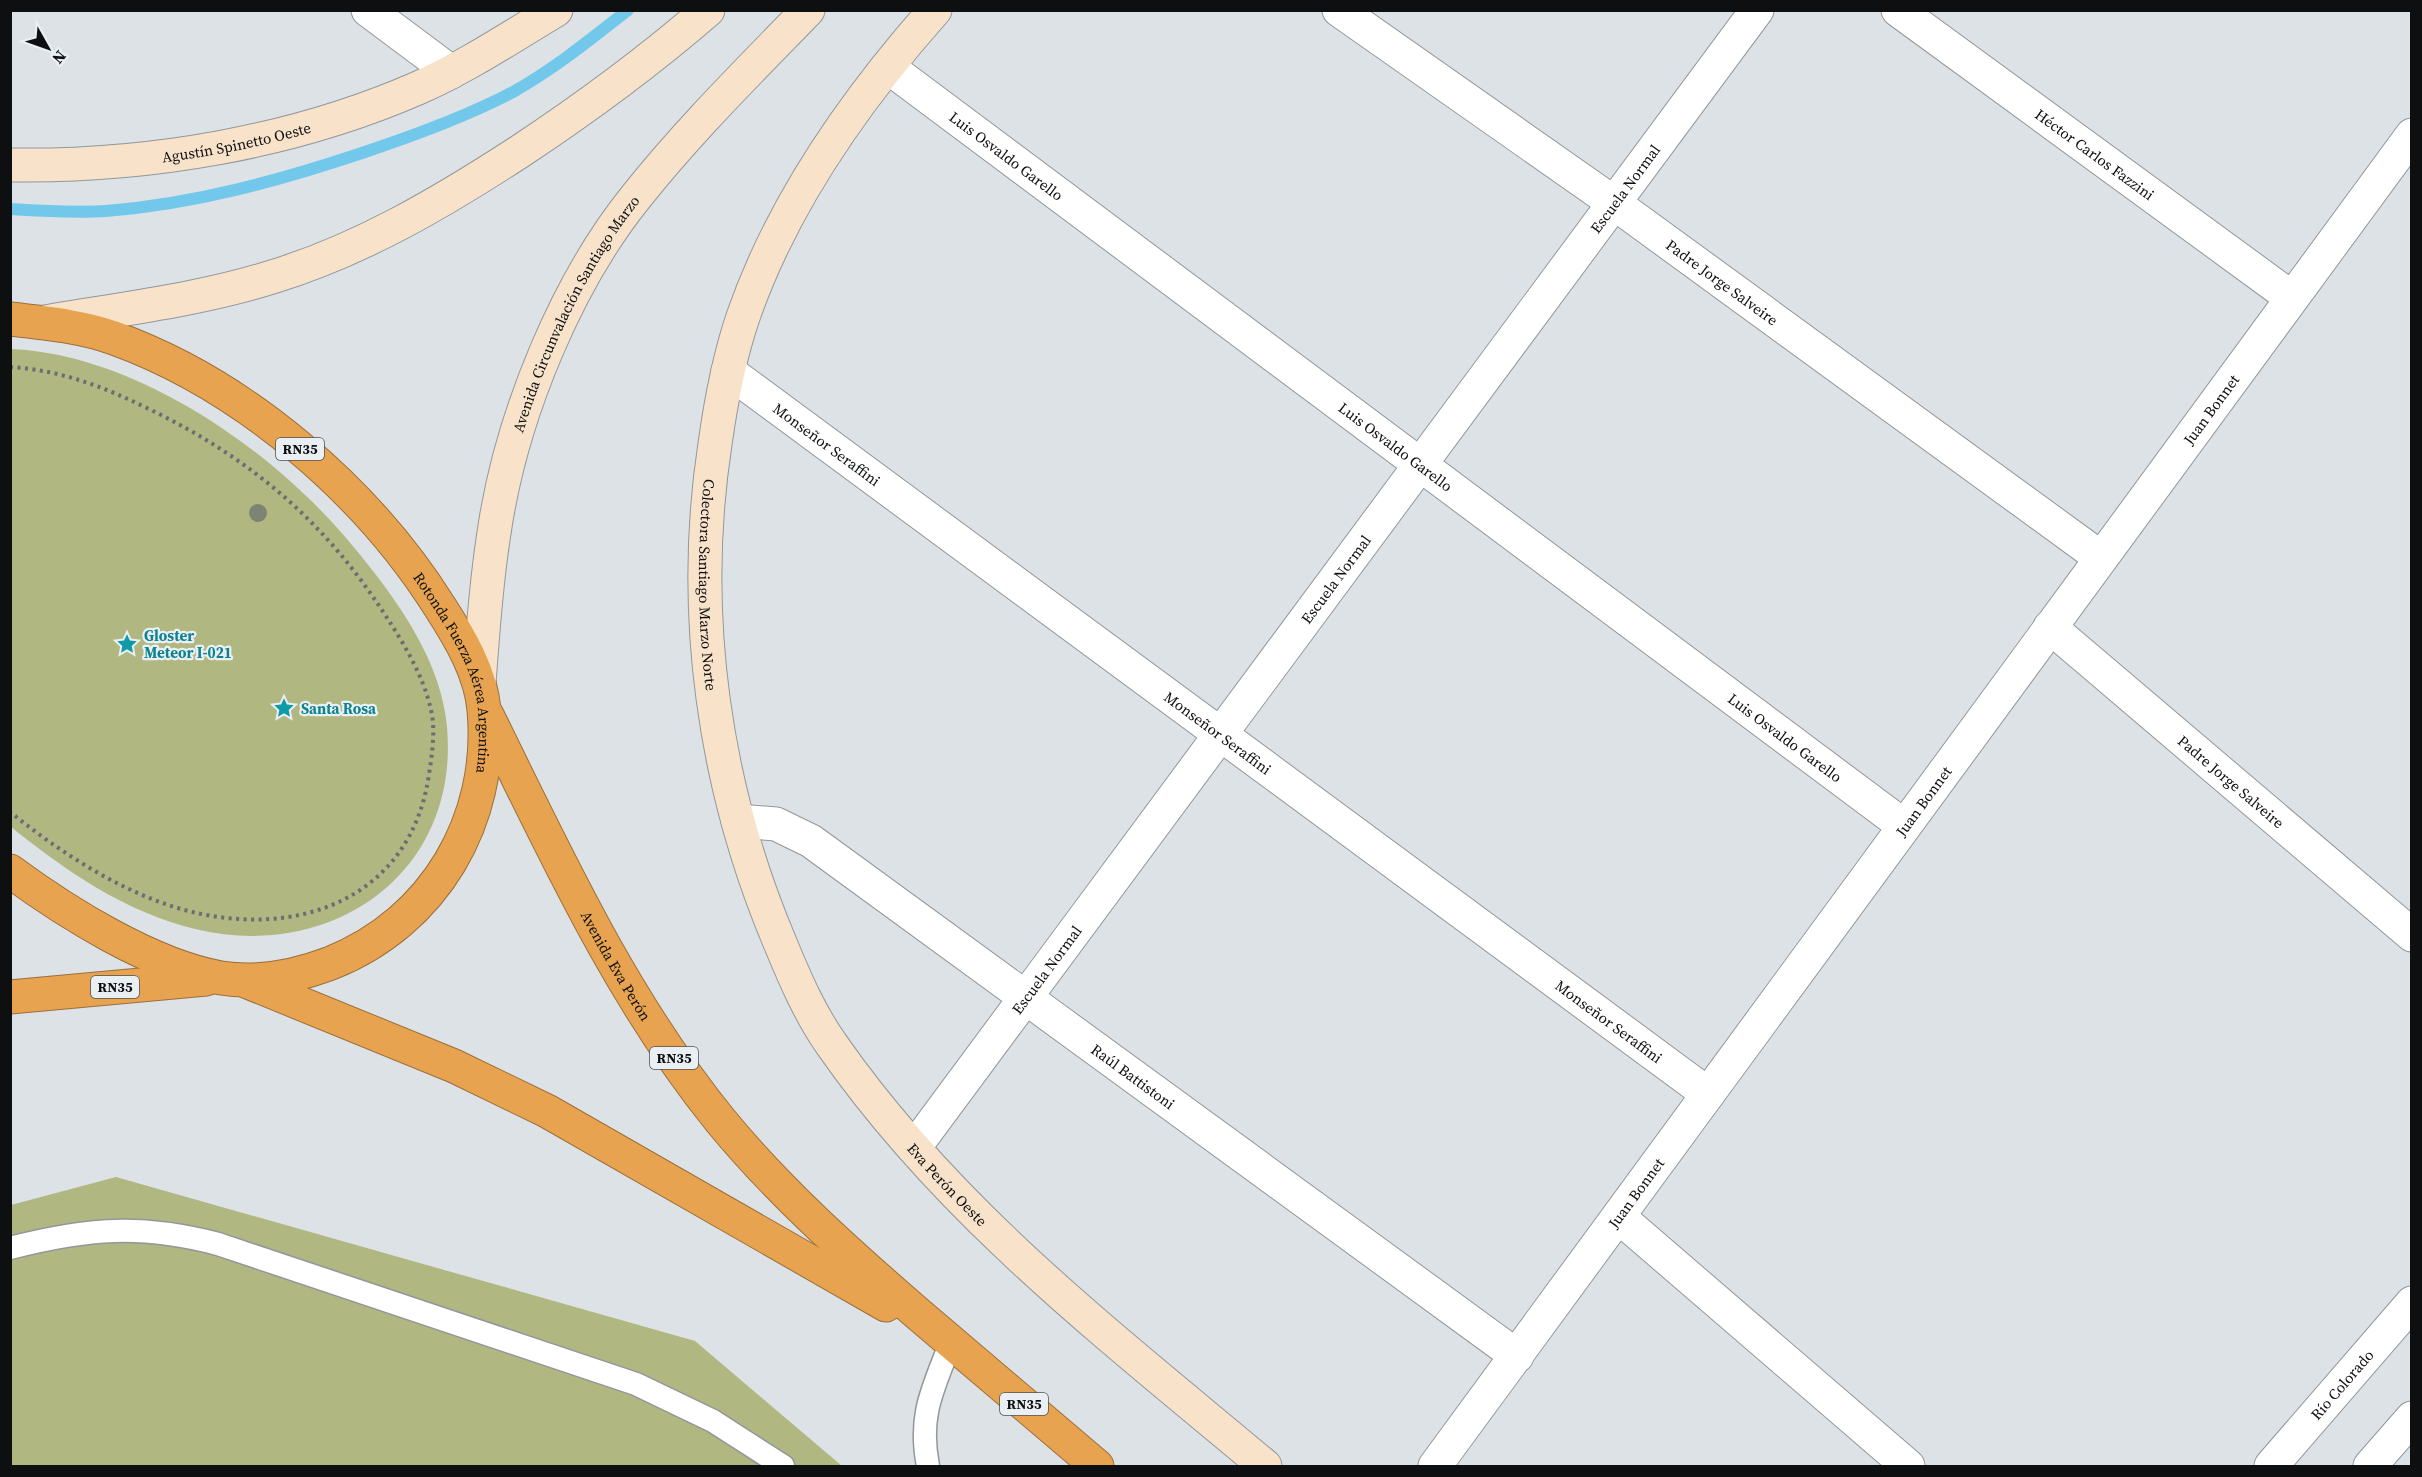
<svg xmlns="http://www.w3.org/2000/svg" width="2422" height="1477" font-family="'Source Serif 4',serif">
	<style>
		.green { fill: #b1b780 }
		.lines { fill: none; stroke-linecap: round; stroke-linejoin: round }
		.stream { stroke: #72c8eb; stroke-width: 12 }
		.lane-casing { stroke: #92979b; stroke-width: 25 }
		.street-casing { stroke: #92979b; stroke-width: 35 }
		.secondary-casing { stroke: #92979b; stroke-width: 35 }
		.highway-casing { stroke: #9b6f3a; stroke-width: 35 }
		.path { stroke: #6b6e71; stroke-width: 4; stroke-dasharray: 3 4.5; stroke-linecap: butt }
		.lane { stroke: #fff; stroke-width: 22 }
		.street { stroke: #fff; stroke-width: 33 }
		.secondary { stroke: #f8e3ca; stroke-width: 33 }
		.highway { stroke: #e8a350; stroke-width: 33 }
		.tree { fill: #7f8373 }
		.labels { text-anchor: middle; dominant-baseline: central; stroke-width: 4.5; stroke-linejoin: round; paint-order: stroke }
		.shield { fill: #eaeff4; stroke: #4f5254; stroke-width: 1.5 }
		.shield-label { font-size: 14px; font-weight: bold; fill: #0d0f10 }
		.street-label { font-size: 15px; fill: #0d0f10; stroke: #eaeff4 }
		.culture-label { font-size: 15px; font-weight: bold; fill: #0d838f; stroke: #eaeff4; text-anchor: start }
	</style>
	<rect width="100%" height="100%" fill="#dde2e6"/>
	<!-- green -->
	<g class="green">
		<path d="M11,349c105,4 219,74 293,145 25,23 48,50 69,77 35,45 69,98 74,156 13,147 -116,235 -252,202 -70,-17 -129,-58 -184,-102z"/>
		<polygon points="116,1177 695,1341 842,1466 11,1466 11,1205"/>
	</g>
	<g class="lines">
		<!-- stream -->
		<path class="stream" d="M10,209c32,2 64,4 96,2 88,-7 172,-30 256,-58 51,-17 104,-36 151,-61 41,-23 78,-53 115,-82"/>
		<!-- lane casing -->
		<g class="lane-casing">
			<g id="lane">
				<path d="M10,1248c78,-20 131,-24 208,-4l418,140 77,37 70,45"/>
				<path d="M928,1466c-10,-51 5,-77 23,-124"/>
			</g>
		</g>
		<!-- street casing -->
		<g class="street-casing">
			<g id="street">
				<polyline points="368,10 451,72"/>
				<path id="s1" d="M1339,10l275,193 487,355"/>
				<path id="s2" d="M1898,10l394,288"/>
				<path id="s3" d="M888,67l1016,759"/>
				<path id="s4" d="M728,371l980,723"/>
				<path id="s5" d="M2050,627l362,308"/>
				<path id="s6" d="M738,821l38,3 35,17 706,515"/>
				<path id="s7" d="M914,1148l843,-1138"/>
				<polyline points="1619,1217 1908,1466"/>
				<path id="s8" d="M1435,1466l977,-1331"/>
				<path id="s9" d="M2271,1466l141,-163"/>
				<polyline points="2370,1466 2412,1418"/>
			</g>
		</g>
		<!-- secondary casing -->
		<g class="secondary-casing">
			<g id="secondary">
				<path id="s10" d="M935,10c-79,89 -153,194 -192,307 -14,41 -22,84 -28,127 -26,169 -1,344 66,501 14,34 29,69 51,100 116,167 279,292 433,421"/>
				<path id="s11" d="M10,165c137,2 282,-22 408,-77 48,-21 93,-51 138,-78"/>
				<path d="M45,322c76,-13 154,-22 227,-45 89,-27 170,-75 247,-125 65,-43 129,-90 189,-142"/>
				<path id="s12" d="M479,683c4,-54 8,-109 17,-163 18,-108 70,-236 139,-322 53,-67 114,-127 173,-188"/>
			</g>
		</g>
		<!-- highway casing -->
		<g class="highway-casing">
			<g id="highway">
				<path id="s13" d="M10,319c35,4 71,7 104,19 130,47 253,153 326,269 20,31 41,66 44,103 10,110 -50,212 -153,253 -34,13 -72,21 -110,15 -69,-12 -154,-65 -211,-107"/>
				<path id="s14" d="M487,715c69,140 134,283 233,405 58,71 128,133 197,193 60,51 120,102 180,153"/>
				<polyline points="248,982 454,1066 547,1111 886,1305"/>
				<polyline points="10,997 206,979"/>
			</g>
		</g>
		<!-- path -->
		<path class="path" d="M10,367c51,3 94,20 139,42 103,50 178,114 240,212 19,29 40,66 44,101 1,17 -1,34 -4,52 -18,127 -135,167 -248,135 -62,-18 -121,-57 -171,-97"/>
		<!-- lane -->
		<use href="#lane" class="lane"/>
		<!-- street -->
		<use href="#street" class="street"/>
		<!-- secondary -->
		<use href="#secondary" class="secondary"/>
		<!-- highway -->
		<use href="#highway" class="highway"/>
	</g>
	<!-- trees -->
	<circle class="tree" cx="258" cy="513" r="9"/>
	<!-- icons -->
	<defs>
		<g id="sight-bare" transform="scale(1.62)"><path d="M0-6L1.8-2.2L6-1.7L2.9 1.2L3.7 5.4L0 3.3L-3.7 5.4L-2.9 1.2L-6-1.7L-1.8-2.2Z" fill="#0f9aa8" stroke="#eaeff4" stroke-width="2.5" paint-order="stroke"/></g>
	</defs>
	<g fill-rule="evenodd">
		<use href="#sight-bare" x="127" y="644"/>
		<use href="#sight-bare" x="284" y="708"/>
	</g>
	<g class="labels">
		<!-- shield labels -->
		<g class="shield">
			<rect x="276" y="438" width="48" height="22" rx="4.5"/>
			<rect x="91" y="976" width="48" height="22" rx="4.5"/>
			<rect x="650" y="1047" width="48" height="22" rx="4.5"/>
			<rect x="1000" y="1393" width="48" height="22" rx="4.5"/>
		</g>
		<g class="shield-label">
			<text x="300" y="449">RN35</text>
			<text x="115" y="987">RN35</text>
			<text x="674" y="1058">RN35</text>
			<text x="1024" y="1404">RN35</text>
		</g>
		<!-- street labels -->
		<g class="street-label">
			<text stroke="none"><textPath href="#s11" startOffset="228">Agustín Spinetto Oeste</textPath></text>
			<text stroke="none"><textPath href="#s2" startOffset="244">Héctor Carlos Fazzini</textPath></text>
			<text stroke="none"><textPath href="#s3" startOffset="148">Luis Osvaldo Garello</textPath></text>
			<text stroke="none"><textPath href="#s7" startOffset="1194">Escuela Normal</textPath></text>
			<text stroke="none"><textPath href="#s1" startOffset="470">Padre Jorge Salveire</textPath></text>
			<text stroke="none"><textPath href="#s12" startOffset="387">Avenida Circunvalación Santiago Marzo</textPath></text>
			<text stroke="none"><textPath href="#s8" startOffset="1311">Juan Bonnet</textPath></text>
			<text stroke="none"><textPath href="#s4" startOffset="123">Monseñor Seraffini</textPath></text>
			<text stroke="none"><textPath href="#s3" startOffset="634">Luis Osvaldo Garello</textPath></text>
			<text stroke="none"><textPath href="#s7" startOffset="708">Escuela Normal</textPath></text>
			<text stroke="none"><textPath href="#s10" startOffset="636">Colectora Santiago Marzo Norte</textPath></text>
			<text stroke="none"><textPath href="#s13" startOffset="604">Rotonda Fuerza Aérea Argentina</textPath></text>
			<text stroke="none"><textPath href="#s4" startOffset="609">Monseñor Seraffini</textPath></text>
			<text stroke="none"><textPath href="#s3" startOffset="1120">Luis Osvaldo Garello</textPath></text>
			<text stroke="none"><textPath href="#s5" startOffset="238">Padre Jorge Salveire</textPath></text>
			<text stroke="none"><textPath href="#s8" startOffset="825">Juan Bonnet</textPath></text>
			<text stroke="none"><textPath href="#s14" startOffset="282">Avenida Eva Perón</textPath></text>
			<text stroke="none"><textPath href="#s7" startOffset="222">Escuela Normal</textPath></text>
			<text stroke="none"><textPath href="#s4" startOffset="1095">Monseñor Seraffini</textPath></text>
			<text stroke="none"><textPath href="#s6" startOffset="476">Raúl Battistoni</textPath></text>
			<text stroke="none"><textPath href="#s10" startOffset="1300">Eva Perón Oeste</textPath></text>
			<text stroke="none"><textPath href="#s8" startOffset="339">Juan Bonnet</textPath></text>
			<text stroke="none"><textPath href="#s9" startOffset="108">Río Colorado</textPath></text>
		</g>
		<!-- culture labels -->
		<g class="culture-label">
			<text x="144" y="635">Gloster<tspan x="144" dy="17">Meteor I-021</tspan></text>
			<text x="301" y="708">Santa Rosa</text>
		</g>
	</g>
	<!-- border -->
	<rect width="2422" height="1477" fill="none" stroke="#0d0f10" stroke-width="24"/>
	<!-- north arrow -->
	<g transform="translate(48 48) rotate(130)" stroke="#eaeff4" stroke-width="4.5" paint-order="stroke">
	<path d="M0-4.5L10 22L0 15L-10 22Z" fill="#0d0f10"/>
	<text y="-9" font-size="16" font-weight="bold" text-anchor="middle" fill="#0d0f10">N</text>
	</g>
</svg>
